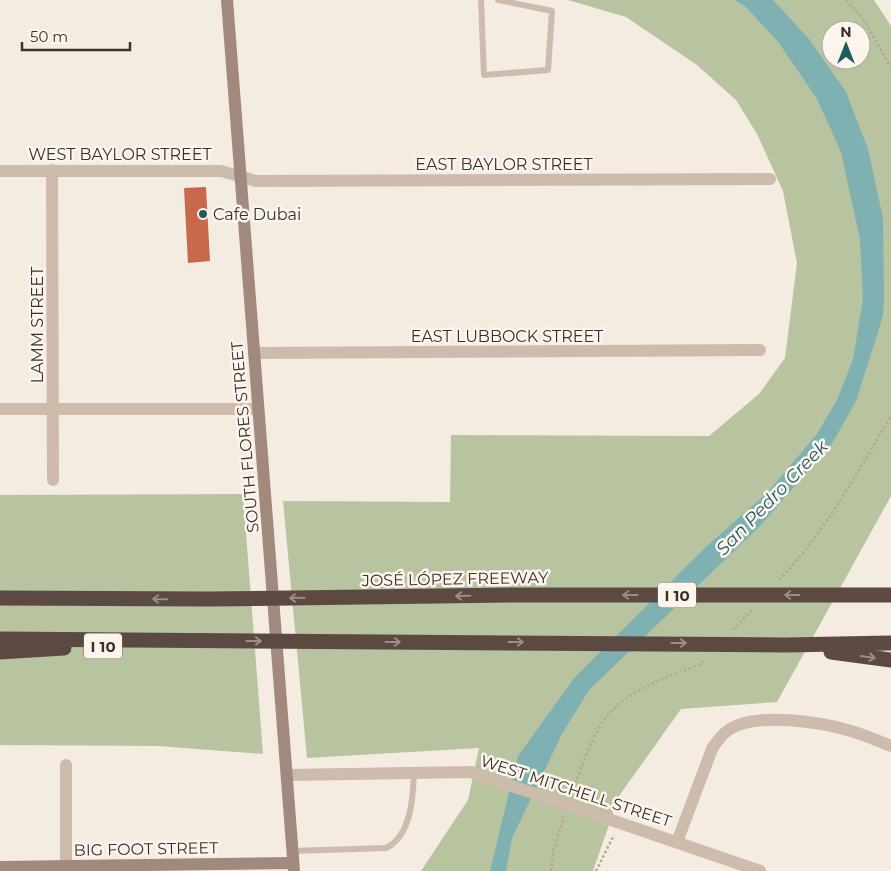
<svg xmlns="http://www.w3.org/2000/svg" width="891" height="871" font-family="Montserrat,sans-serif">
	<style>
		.green { fill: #b8c4a0; fill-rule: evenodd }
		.water { fill: #7fb0b2 }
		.building { fill: #c8694b }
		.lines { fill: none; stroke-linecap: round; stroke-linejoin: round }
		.path { stroke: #b9a596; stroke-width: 2.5; stroke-dasharray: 2.5 2.5; stroke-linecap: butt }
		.service { stroke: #cdbbac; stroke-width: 6 }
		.minor { stroke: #cdbbac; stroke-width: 12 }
		.tertiary { stroke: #cdbbac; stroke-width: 12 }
		.secondary { stroke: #a18a7d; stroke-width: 12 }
		.motorway { stroke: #5c4a42; stroke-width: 15 }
		.oneway { stroke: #9c8e87 }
		.poi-dot { fill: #1f5a5e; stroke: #fbf5ee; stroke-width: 2 }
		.labels { text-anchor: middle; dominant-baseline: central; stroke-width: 5; stroke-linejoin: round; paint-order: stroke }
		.shield { fill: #fbf5ee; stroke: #756b66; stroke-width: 1 }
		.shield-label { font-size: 15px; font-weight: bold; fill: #3b302b }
		.street-label { font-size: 16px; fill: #3b302b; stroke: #fbf5ee }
		.poi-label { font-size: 16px; fill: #3b302b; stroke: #fbf5ee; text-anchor: start }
		.water-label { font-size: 18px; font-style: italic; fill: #1f5a5e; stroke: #fbf5ee }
	</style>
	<rect width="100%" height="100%" fill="#f4ebe1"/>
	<!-- green -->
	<g class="green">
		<path d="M568,0h306l17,26v470l-114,206 -96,7 -62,87 -26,75h-172l47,-71 11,-52 -172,10 -24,-257 167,1 1,-67 258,1 50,-42 26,-36 12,-95 -14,-72 -26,-57 -21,-34 -39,-35 -71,-48zM831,30h30v30h-30z"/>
		<polygon points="243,494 263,754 158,746 0,745 0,495"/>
	</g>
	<!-- water -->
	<polygon class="water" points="735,0 773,0 809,39 846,92 868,149 883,218 884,298 883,315 878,332 856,401 833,442 760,526 589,690 562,734 512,838 506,871 490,871 518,756 575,677 708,545 767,493 817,434 837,400 853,359 863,299 860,240 841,152 817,99 779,43 746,7"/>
	<!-- building -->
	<polygon class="building" points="206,187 210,261 188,263 184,188"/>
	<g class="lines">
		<!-- path -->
		<g class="path">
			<polyline points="846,0 864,20 891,68"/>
			<path d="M779,580c46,-48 78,-107 112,-164"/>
			<polyline points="733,630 752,610"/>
			<path d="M572,793c8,-23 19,-55 33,-74 21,-29 64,-43 96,-55l4,-5"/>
			<polyline points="551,871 553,851 564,817"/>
			<polyline points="596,871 614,835"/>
		</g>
		<!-- service -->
		<g class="service">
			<polyline points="481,0 484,75 548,70 552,11 498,0"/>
			<path d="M292,851l94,-3c25,-12 27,-50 28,-75"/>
		</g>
		<!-- minor -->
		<g class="minor">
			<polyline points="52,170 53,480"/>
			<polyline points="0,171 221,171 256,181 770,179"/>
			<polyline points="254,353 760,350"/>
			<polyline points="0,409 258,409"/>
			<polyline points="66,765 66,867"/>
			<path d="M677,842l35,-93c5,-8 10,-15 18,-20 27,-17 91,-7 121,2 14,4 27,10 40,15"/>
		</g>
		<!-- tertiary -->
		<polyline class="tertiary" points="287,775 471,772 760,871"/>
		<!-- secondary -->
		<g class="secondary">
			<polyline points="227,0 294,871"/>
			<polyline points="0,867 293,863"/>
		</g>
		<!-- motorway -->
		<g class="motorway">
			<polyline points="0,598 209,599 512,595 891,595"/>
			<polyline points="0,639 785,645 891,643"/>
			<polyline points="0,652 64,648"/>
			<polyline points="831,652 891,660"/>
		</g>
	</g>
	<!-- one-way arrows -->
	<defs><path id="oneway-shaft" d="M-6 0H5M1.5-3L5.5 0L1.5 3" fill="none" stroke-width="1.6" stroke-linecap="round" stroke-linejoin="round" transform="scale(1.25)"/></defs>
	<g class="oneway">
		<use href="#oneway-shaft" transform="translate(630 595) rotate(180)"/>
		<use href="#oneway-shaft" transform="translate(792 595) rotate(180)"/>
		<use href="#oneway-shaft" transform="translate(463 596) rotate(179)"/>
		<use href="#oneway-shaft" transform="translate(297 598) rotate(179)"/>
		<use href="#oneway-shaft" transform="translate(160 599) rotate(-179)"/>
		<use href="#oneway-shaft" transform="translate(254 641)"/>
		<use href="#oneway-shaft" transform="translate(393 642)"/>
		<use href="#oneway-shaft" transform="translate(516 642)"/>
		<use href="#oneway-shaft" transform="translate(679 643)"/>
		<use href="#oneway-shaft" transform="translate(868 657) rotate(8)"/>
	</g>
	<!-- markers -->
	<circle class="poi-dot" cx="203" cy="214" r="5"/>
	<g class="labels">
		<!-- shield labels -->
		<g class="shield">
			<rect x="658" y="582.5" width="38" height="25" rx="4"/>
			<rect x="84" y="633.5" width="38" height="25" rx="4"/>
		</g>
		<g class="shield-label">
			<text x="677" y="595">I 10</text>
			<text x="103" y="646">I 10</text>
		</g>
		<!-- street labels -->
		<g class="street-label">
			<text x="120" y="154">WEST BAYLOR STREET</text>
			<text x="504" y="164">EAST BAYLOR STREET</text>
			<text transform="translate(37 325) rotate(-90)">LAMM STREET</text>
			<text x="507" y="336">EAST LUBBOCK STREET</text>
			<text transform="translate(245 437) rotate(-95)">SOUTH FLORES STREET</text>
			<text transform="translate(455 579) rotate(-1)">JOSÉ LÓPEZ FREEWAY</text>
			<text transform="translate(576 791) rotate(18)">WEST MITCHELL STREET</text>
			<text transform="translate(146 849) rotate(-1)">BIG FOOT STREET</text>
		</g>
		<!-- poi labels -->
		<g class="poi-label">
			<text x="213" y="214">Cafe Dubai</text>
		</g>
		<!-- water labels -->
		<g class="water-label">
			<text transform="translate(772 498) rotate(-46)">San Pedro Creek</text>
		</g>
	</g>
	<!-- north arrow -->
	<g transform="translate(846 45)"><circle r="24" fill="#fbf5ee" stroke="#aea6a0"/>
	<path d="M0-4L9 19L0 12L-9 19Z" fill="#1f5a5e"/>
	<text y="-8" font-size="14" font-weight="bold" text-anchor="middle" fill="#3b302b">N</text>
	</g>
	<!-- scale -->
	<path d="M22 42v8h108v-8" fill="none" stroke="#3b302b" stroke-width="2.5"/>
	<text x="30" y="42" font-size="15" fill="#3b302b" stroke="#fbf5ee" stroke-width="4" paint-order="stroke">50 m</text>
</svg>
